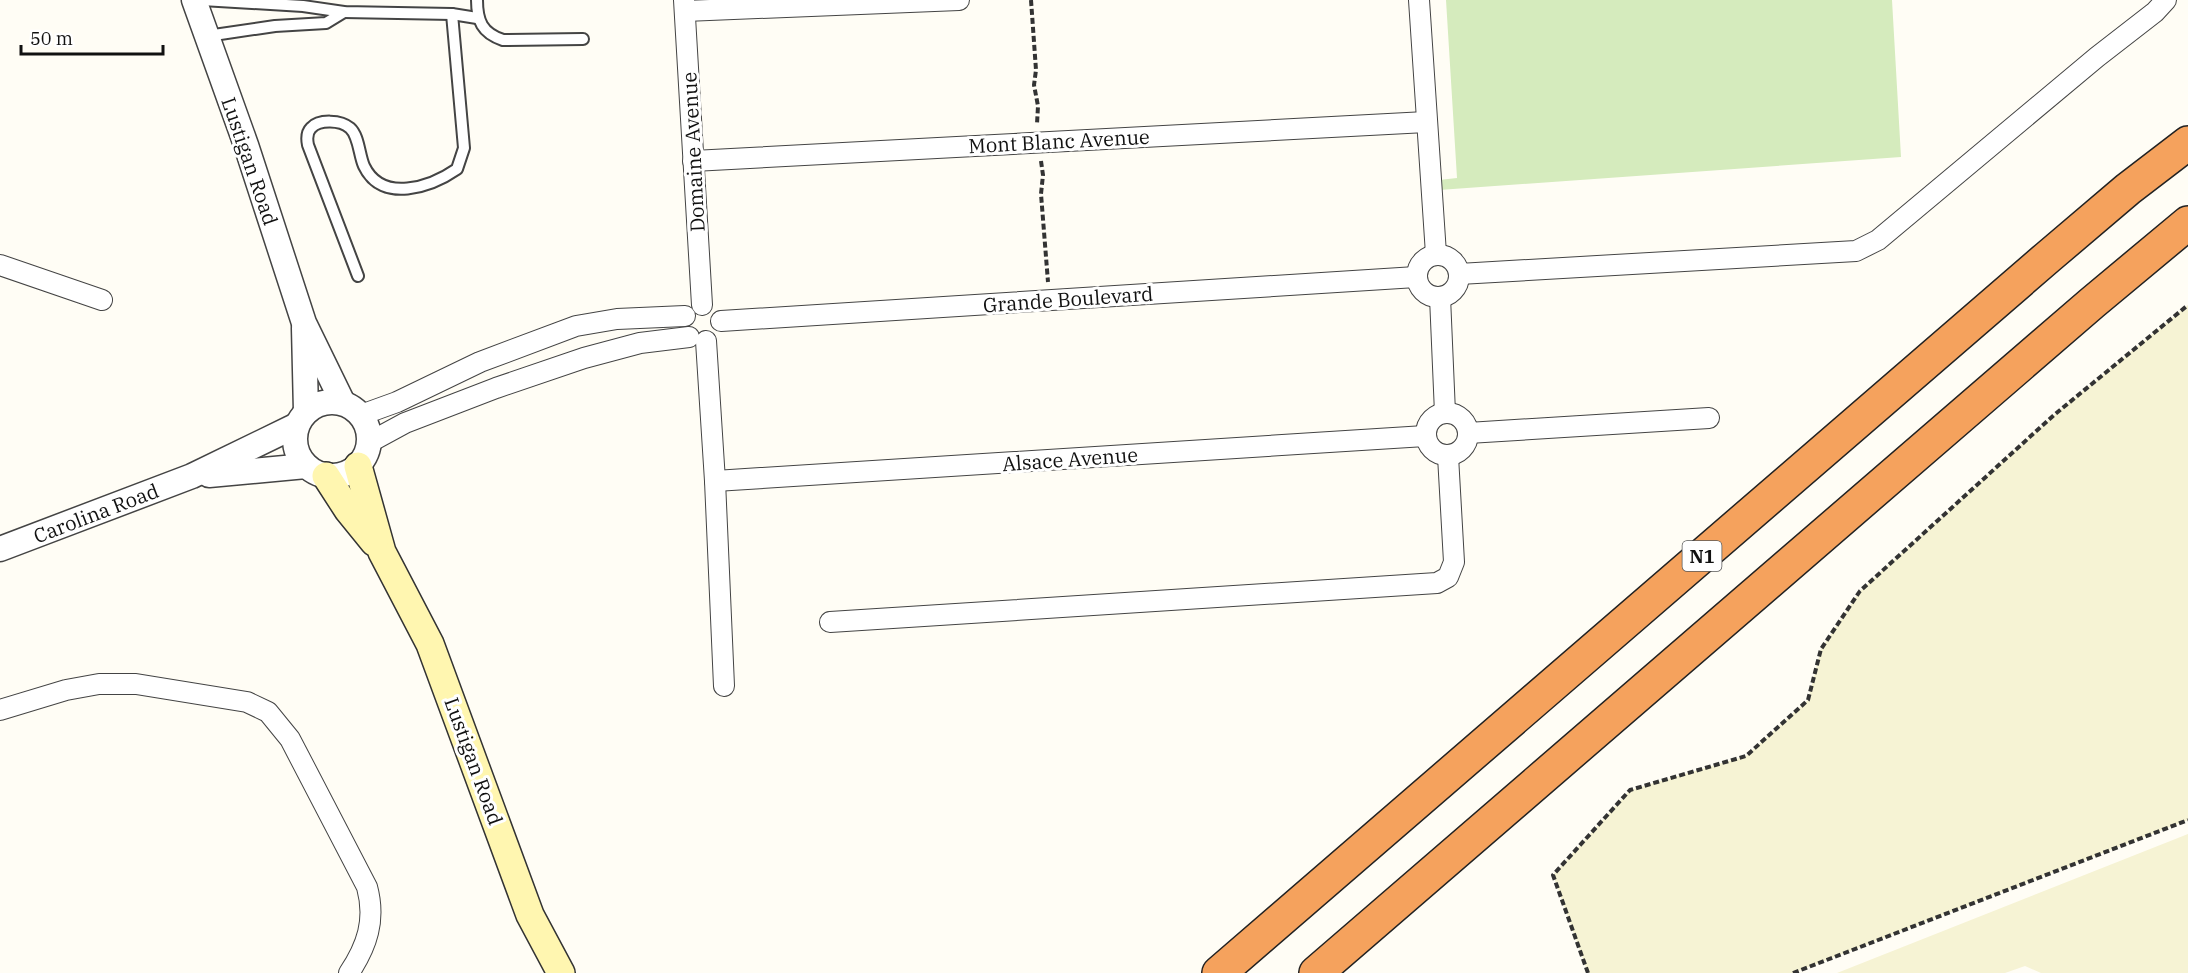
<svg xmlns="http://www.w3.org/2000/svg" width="2188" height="973" font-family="'IBM Plex Serif',serif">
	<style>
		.farmland { fill: #f6f3d4 }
		.green { fill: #d5ebbd }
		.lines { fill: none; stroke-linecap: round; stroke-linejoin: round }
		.service-casing { stroke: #444; stroke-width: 14 }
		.minor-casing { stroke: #444; stroke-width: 22 }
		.tertiary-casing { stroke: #444; stroke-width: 27 }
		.secondary-casing { stroke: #333; stroke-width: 30 }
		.motorway-casing { stroke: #222; stroke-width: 36 }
		.path { stroke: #333; stroke-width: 4; stroke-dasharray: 6 3; stroke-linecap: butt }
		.service { stroke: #fff; stroke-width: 10 }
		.minor { stroke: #fff; stroke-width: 20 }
		.tertiary { stroke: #fff; stroke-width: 24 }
		.secondary { stroke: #fff6b0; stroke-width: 27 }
		.motorway { stroke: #f5a25d; stroke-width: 33 }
		.labels { text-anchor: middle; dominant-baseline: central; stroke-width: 6; stroke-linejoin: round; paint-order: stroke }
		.shield { fill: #fff; stroke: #585858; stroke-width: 1.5 }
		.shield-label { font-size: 18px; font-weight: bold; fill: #111 }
		.street-label { font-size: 20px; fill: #111; stroke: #fff }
	</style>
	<rect width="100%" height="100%" fill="#fffdf5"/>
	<!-- farmland -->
	<g class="farmland">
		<polygon points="2188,305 2188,820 1793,973 1588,973 1553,875 1630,790 1746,756 1808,700 1821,649 1860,591 2054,415"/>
		<polygon points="2188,834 2188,973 2041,973 2025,966 2005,973 1837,973"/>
	</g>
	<!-- green -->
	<polygon class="green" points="1446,0 1892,0 1901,157 1439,190 1439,180 1457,178"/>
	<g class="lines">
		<!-- service casing -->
		<g class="service-casing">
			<g id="service">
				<polyline points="202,0 303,6 344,12 452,14 477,18"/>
				<path d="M477,0c0,21 5,33 26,40l80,-1"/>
				<polyline points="207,36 275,26 326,23 344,12"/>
				<path d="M358,276l-50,-131c-1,-5 -2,-12 3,-17 8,-9 30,-8 39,0 9,8 9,27 14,38 18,38 67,21 93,3l7,-21 -12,-134"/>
			</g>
		</g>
		<!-- minor casing -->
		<g class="minor-casing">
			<g id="minor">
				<polyline points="684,0 702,305"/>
				<polyline points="1419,0 1436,254"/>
				<polyline points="685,11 959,0"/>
				<polyline points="693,161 1426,122"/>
				<circle cx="1438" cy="276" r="21"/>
				<polyline points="0,265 102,300"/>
				<polyline points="1459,274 1856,251 1878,240 2097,57 2155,12 2166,0"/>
				<polyline points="1440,297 1445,413"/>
				<polyline points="721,321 1416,277"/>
				<polyline points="706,341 715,481 724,686"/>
				<circle cx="1447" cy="434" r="21"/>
				<polyline points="361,415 397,402 480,362 576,326 617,319 685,316"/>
				<polyline points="1468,433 1709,418"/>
				<polyline points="370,442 405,423 496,388 584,358 640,343 689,337"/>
				<polyline points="715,481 1425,436"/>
				<polyline points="830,622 1437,583 1448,577 1454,562 1448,456"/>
				<path d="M0,710l66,-20 33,-6h37l111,18 21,10 22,27 77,148c9,33 0,59 -18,86"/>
			</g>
		</g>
		<!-- tertiary casing -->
		<g class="tertiary-casing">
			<g id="tertiary">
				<polyline points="194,0 246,145 304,323 343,403"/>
				<polyline points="304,328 306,412"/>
				<circle cx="332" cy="439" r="37"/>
				<polyline points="209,475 306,466"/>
				<polyline points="0,549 192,476 297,425"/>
			</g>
		</g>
		<!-- secondary casing -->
		<g class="secondary-casing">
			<g id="secondary">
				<polyline points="358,466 382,552 430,644 530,915 561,973"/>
				<polyline points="326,476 348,510 374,542"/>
			</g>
		</g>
		<!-- motorway casing -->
		<g class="motorway-casing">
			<g id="motorway">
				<polyline points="1219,973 2048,257 2128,189 2188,143"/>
				<polyline points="1316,973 2092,303 2188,223"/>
			</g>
		</g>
		<!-- path -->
		<g class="path">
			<polyline points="1031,0 1036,70 1034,85 1038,106 1037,124"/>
			<polyline points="1041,161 1043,175 1041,194 1048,282"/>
			<polyline points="1588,973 1553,875 1630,790 1746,756 1808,700 1821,649 1860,591 2054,415 2188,305"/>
			<polyline points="1793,973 2188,820"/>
		</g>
		<!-- service -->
		<use href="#service" class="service"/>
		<!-- minor -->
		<use href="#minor" class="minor"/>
		<!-- tertiary -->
		<use href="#tertiary" class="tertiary"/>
		<!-- secondary -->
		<use href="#secondary" class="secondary"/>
		<!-- motorway -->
		<use href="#motorway" class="motorway"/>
	</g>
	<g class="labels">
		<!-- shield labels -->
		<rect class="shield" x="1682.5" y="541" width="39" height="30" rx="4.5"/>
		<g class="shield-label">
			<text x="1702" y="556">N1</text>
		</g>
		<!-- street labels -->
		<g class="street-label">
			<text transform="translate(1059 141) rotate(-3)">Mont Blanc Avenue</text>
			<text transform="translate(693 152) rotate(-93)">Domaine Avenue</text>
			<text transform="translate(250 161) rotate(71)">Lustigan Road</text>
			<text transform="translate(1068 299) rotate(-4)">Grande Boulevard</text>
			<text transform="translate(1070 459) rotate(-4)">Alsace Avenue</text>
			<text transform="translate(96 513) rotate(-21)">Carolina Road</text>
			<text transform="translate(474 761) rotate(70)">Lustigan Road</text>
		</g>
	</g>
	<!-- scale -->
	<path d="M21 45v9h142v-9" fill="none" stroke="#111111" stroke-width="3"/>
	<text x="30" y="45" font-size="18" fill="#111111" stroke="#ffffff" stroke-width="4.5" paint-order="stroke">50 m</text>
</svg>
